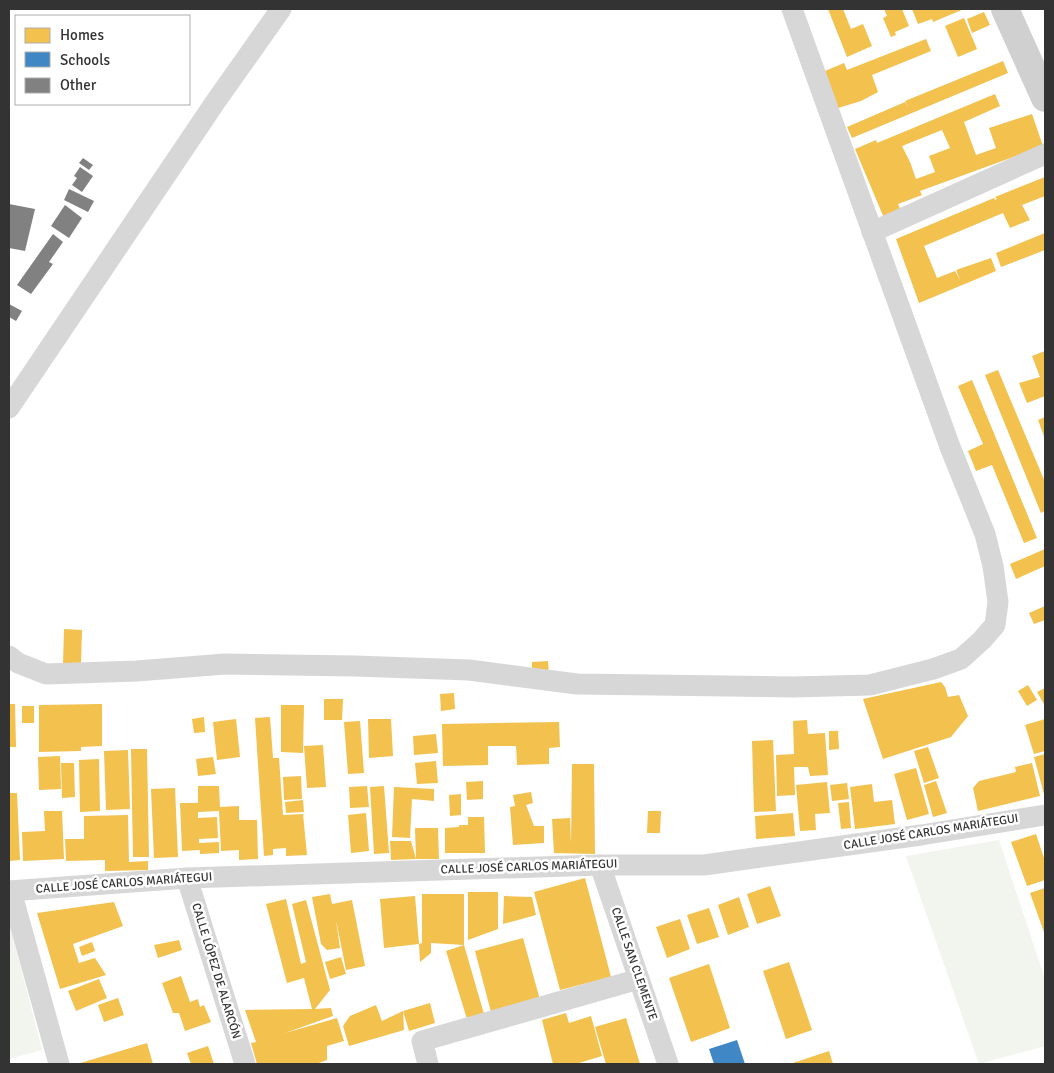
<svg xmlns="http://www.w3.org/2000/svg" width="1054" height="1073" font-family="Signika,sans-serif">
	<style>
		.green { fill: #f1f5ed }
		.homes { fill: #f2c14e; fill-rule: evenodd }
		.schools { fill: #3f88c5 }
		.building { fill: #818181 }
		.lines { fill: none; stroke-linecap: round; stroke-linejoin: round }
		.street { stroke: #d7d7d7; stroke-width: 21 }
		.secondary { stroke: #d0d0d0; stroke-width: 28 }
		.labels { text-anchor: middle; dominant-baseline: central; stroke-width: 5; stroke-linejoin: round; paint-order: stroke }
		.street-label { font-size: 12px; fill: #333; stroke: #fff }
	</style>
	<rect width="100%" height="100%" fill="#fff"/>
	<!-- green -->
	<g class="green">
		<polygon points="999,840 1045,979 1045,1046 979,1064 906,856"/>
		<polygon points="9,922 42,1050 9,1059"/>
	</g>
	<!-- homes -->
	<g class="homes">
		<polygon points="828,9 843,9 851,29 863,24 872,46 847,57"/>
		<polygon points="884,9 902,9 909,26 895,32 896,35 891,37 883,18 887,16"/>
		<polygon points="912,9 964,9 933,22 932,19 918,24"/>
		<polygon points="984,12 990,25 972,33 967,19"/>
		<polygon points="964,18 977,49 958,57 945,26"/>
		<polygon points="926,39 931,51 872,75 878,92 861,101 838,108 825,71 844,63 847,70"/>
		<polygon points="1003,61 1008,73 852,138 847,127 905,102 908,107 905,101"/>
		<path d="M995,94l5,12 -36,16 12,33 20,-7 -7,-20 43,-14 11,32 -123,45 2,4 -24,9 3,7 -17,7 -29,-69 21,-9 1,3zM942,130l8,18 -21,8 6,16 -19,7 -6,-17 -8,-16z"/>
		<polygon points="1045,177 1045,196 1022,205 1030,220 1010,228 1003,213 924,246 937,278 955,271 960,280 956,270 991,258 996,271 919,303 896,239 994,198 995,200 997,199 995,197"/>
		<polygon points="1045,233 1045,250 1001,267 996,253"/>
		<polygon points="1045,351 1045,396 1027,403 1019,383 1040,377 1032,356"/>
		<polygon points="998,370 1045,482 1045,511 1041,513 985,375"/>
		<polygon points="972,380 1037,538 1024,543 992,465 976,471 968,451 983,444 958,386"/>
		<polygon points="1045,417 1045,439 1038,420"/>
		<polygon points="1045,549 1045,566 1016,579 1010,564"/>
		<polygon points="1045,606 1045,620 1034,624 1029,613"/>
		<polygon points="64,629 82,630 81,664 63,664"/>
		<polygon points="548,661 549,675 532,675 532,662"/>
		<polygon points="941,682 945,687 948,697 959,695 968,716 951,737 883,759 863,699"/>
		<polygon points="1028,685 1037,700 1027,706 1018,691"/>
		<polygon points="1045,688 1045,706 1037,692"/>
		<polygon points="454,693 455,709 441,711 440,694"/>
		<polygon points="324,699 343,699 342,720 324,720"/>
		<polygon points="9,704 15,704 16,747 9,747"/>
		<polygon points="102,704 102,746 81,747 81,751 39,752 39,705"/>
		<polygon points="281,705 304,705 303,753 281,752"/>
		<rect x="22" y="706" width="12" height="17"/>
		<polygon points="204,717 205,732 194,733 192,719"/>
		<polygon points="270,717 273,758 279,758 283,815 303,814 307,855 286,856 286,848 273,849 273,855 264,856 255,718"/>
		<polygon points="236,719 240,757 217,760 213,722"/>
		<polygon points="368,719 391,719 393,756 369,758"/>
		<polygon points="1045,719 1045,751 1034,754 1025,725"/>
		<polygon points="807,720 808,734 825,733 828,775 810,776 808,767 794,767 795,795 777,796 776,755 794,754 793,721"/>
		<polygon points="360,721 364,773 348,774 344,722"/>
		<polygon points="559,722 560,747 549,748 549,764 517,765 516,746 488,746 488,765 443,766 442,724"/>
		<polygon points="829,731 838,731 839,749 829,750"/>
		<polygon points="436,734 438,753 414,755 413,736"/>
		<polygon points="773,740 776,811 754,812 752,741"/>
		<polygon points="323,745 326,787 307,788 304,746"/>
		<polygon points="928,747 939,778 924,783 914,751"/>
		<polygon points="131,749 147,749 149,857 133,857"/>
		<polygon points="128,750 130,809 106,810 104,751"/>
		<polygon points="1045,754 1045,798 1034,757"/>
		<polygon points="60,756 61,789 39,790 38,757"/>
		<polygon points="213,757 216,774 198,776 196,759"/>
		<polygon points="99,759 100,811 80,812 79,760"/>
		<polygon points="436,761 438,783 417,784 415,763"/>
		<polygon points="61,763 74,763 75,797 62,798"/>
		<polygon points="1032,763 1040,796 978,811 973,788 979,781 1016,772 1015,767"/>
		<polygon points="572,764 594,764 595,854 554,853 552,819 570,818 571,844"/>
		<polygon points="916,768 929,814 907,820 894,774"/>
		<polygon points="301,776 302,799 284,800 283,777"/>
		<polygon points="483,781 483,799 467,800 466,782"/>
		<polygon points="936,781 947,813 933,817 924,785"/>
		<polygon points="827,782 830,813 815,814 816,830 800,831 796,785"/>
		<polygon points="847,783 849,799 832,801 830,785"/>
		<polygon points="872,784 874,802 892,800 895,824 855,829 850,787"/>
		<polygon points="198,786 219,786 220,807 239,806 239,820 257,820 258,859 239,860 239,850 221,851 219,811 198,812 198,818 217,817 218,838 199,839 199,843 219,842 219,853 200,854 200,850 182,851 180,803 198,803"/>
		<polygon points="367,786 369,807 350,808 349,787"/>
		<polygon points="384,786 389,853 374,854 370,787"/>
		<polygon points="394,787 434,789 434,801 412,799 410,838 392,837"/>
		<polygon points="175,788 178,857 154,858 151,789"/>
		<polygon points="531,792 533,803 526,805 534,826 544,826 544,843 513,845 510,807 515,806 513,795"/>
		<polygon points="9,793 17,793 20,860 9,861"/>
		<polygon points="461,794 461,815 450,816 449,795"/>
		<polygon points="303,800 304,812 286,813 285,802"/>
		<polygon points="849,802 851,828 841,829 838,803"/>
		<polygon points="44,811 62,811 64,859 23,861 22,832 45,831"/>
		<polygon points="648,811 661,811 660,833 647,833"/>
		<polygon points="366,813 369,851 351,853 348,815"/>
		<polygon points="793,813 795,836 756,839 755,816"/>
		<polygon points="128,815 129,862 148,861 148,870 105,871 105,860 66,861 65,839 84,839 84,816"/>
		<polygon points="468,817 484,817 485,853 445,853 445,828 459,827 459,825 468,825"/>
		<polygon points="415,828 438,828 439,859 416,859"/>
		<polygon points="1036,834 1045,861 1045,880 1027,886 1011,842"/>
		<polygon points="390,841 411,841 416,859 391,860"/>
		<polygon points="585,878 611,977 560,990 534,892"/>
		<polygon points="770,886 781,916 757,924 747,894"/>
		<polygon points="1045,888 1045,935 1030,893"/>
		<polygon points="468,892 498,892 498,929 468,940"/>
		<polygon points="330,894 332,904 352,900 365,966 346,970 336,920 340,948 327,950 321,944 312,897"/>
		<polygon points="422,894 464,894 464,945 431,943 431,953 420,962 419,944 422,943"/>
		<polygon points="415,896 419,944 384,948 380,899"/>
		<polygon points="504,896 532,897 536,915 503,924"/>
		<polygon points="739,897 749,927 728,935 718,905"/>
		<polygon points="286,899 301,964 306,962 292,904 306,900 330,990 315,1009 331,1008 333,1016 285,1033 337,1018 344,1041 327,1046 327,1060 316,1064 257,1064 251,1043 256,1042 245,1010 312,1009 304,978 287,983 266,904"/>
		<polygon points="114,902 123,926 73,944 79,963 95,958 106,975 60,989 37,913"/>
		<polygon points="709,908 719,937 697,944 687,915"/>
		<polygon points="680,919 690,949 667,958 656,927"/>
		<polygon points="523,938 540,1000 491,1012 475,951"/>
		<polygon points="179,940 182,950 158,958 154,945"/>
		<polygon points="92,942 95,951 82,956 79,947"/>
		<polygon points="464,945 484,1014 467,1019 446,951"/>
		<polygon points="341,957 346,974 330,979 325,962"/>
		<polygon points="789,962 812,1030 786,1039 763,971"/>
		<polygon points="709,964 730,1028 691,1042 669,978"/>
		<polygon points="181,976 190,1002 198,999 200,1007 204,1005 211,1022 185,1031 179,1013 173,1013 162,983"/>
		<polygon points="99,979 107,998 76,1011 68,991"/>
		<polygon points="118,998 124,1015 104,1022 98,1005"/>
		<polygon points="430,1003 435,1023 409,1031 403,1011"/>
		<polygon points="376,1005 382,1021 403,1011 404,1030 349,1046 343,1026 350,1016"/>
		<polygon points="566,1013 569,1023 591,1016 602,1056 579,1063 579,1064 553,1064 542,1020"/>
		<polygon points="626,1018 640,1064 606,1064 595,1027"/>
		<polygon points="147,1043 153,1064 77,1064"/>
		<polygon points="208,1046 214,1064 191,1064 187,1053"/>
		<polygon points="829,1051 833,1064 790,1064"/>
	</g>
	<!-- schools -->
	<polygon class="schools" points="737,1040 745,1064 714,1064 709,1049"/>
	<!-- building -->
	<g class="building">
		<polygon points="83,158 93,165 89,170 79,163"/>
		<polygon points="80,167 93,176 82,192 72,185 77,178 74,176"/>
		<polygon points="69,189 94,201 88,212 64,200"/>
		<polygon points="9,204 35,209 25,251 9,248"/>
		<polygon points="65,205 82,218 69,238 51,226"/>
		<polygon points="53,234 63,242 49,262 53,264 31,294 17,285"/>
		<polygon points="9,304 22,311 16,321 9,317"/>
	</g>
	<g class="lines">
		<!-- street -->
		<g class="street">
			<polyline points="872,232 1045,154"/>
			<polyline points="9,408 216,101 281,9"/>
			<polyline points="9,656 18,663 46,674 137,671 225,664 355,666 469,670 577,684 793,687 870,685 933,669 961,659 982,640 995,625 998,602 993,566 985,534 950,447 792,9"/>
			<polyline points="600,865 668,1064"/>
			<polyline points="187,878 245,1064"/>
			<polyline points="9,891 187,878 600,865 704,865 921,835 1045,815"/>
			<polyline points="11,891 59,1064"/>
			<polyline points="428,1064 422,1041 639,979"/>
		</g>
		<!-- secondary -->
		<polyline class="secondary" points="1005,9 1045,98"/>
	</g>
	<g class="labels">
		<!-- street labels -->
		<g class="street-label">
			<text transform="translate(931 832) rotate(-9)">CALLE JOSÉ CARLOS MARIÁTEGUI</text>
			<text transform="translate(529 867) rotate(-2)">CALLE JOSÉ CARLOS MARIÁTEGUI</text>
			<text transform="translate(124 883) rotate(-4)">CALLE JOSÉ CARLOS MARIÁTEGUI</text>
			<text transform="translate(634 964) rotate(71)">CALLE SAN CLEMENTE</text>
			<text transform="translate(216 971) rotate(73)">CALLE LÓPEZ DE ALARCÓN</text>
		</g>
	</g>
	<!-- border -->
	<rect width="1054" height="1073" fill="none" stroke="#333333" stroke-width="20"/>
	<!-- legend -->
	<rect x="15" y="15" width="175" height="90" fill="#ffffff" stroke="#adadad"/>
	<rect x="25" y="28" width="25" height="15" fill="#f2c14e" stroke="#adadad"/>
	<text x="60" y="40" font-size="15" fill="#333333">Homes</text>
	<rect x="25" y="52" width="25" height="15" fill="#3f88c5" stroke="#adadad"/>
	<text x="60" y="65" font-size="15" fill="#333333">Schools</text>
	<rect x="25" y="78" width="25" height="15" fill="#818181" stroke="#adadad"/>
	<text x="60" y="90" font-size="15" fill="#333333">Other</text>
</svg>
